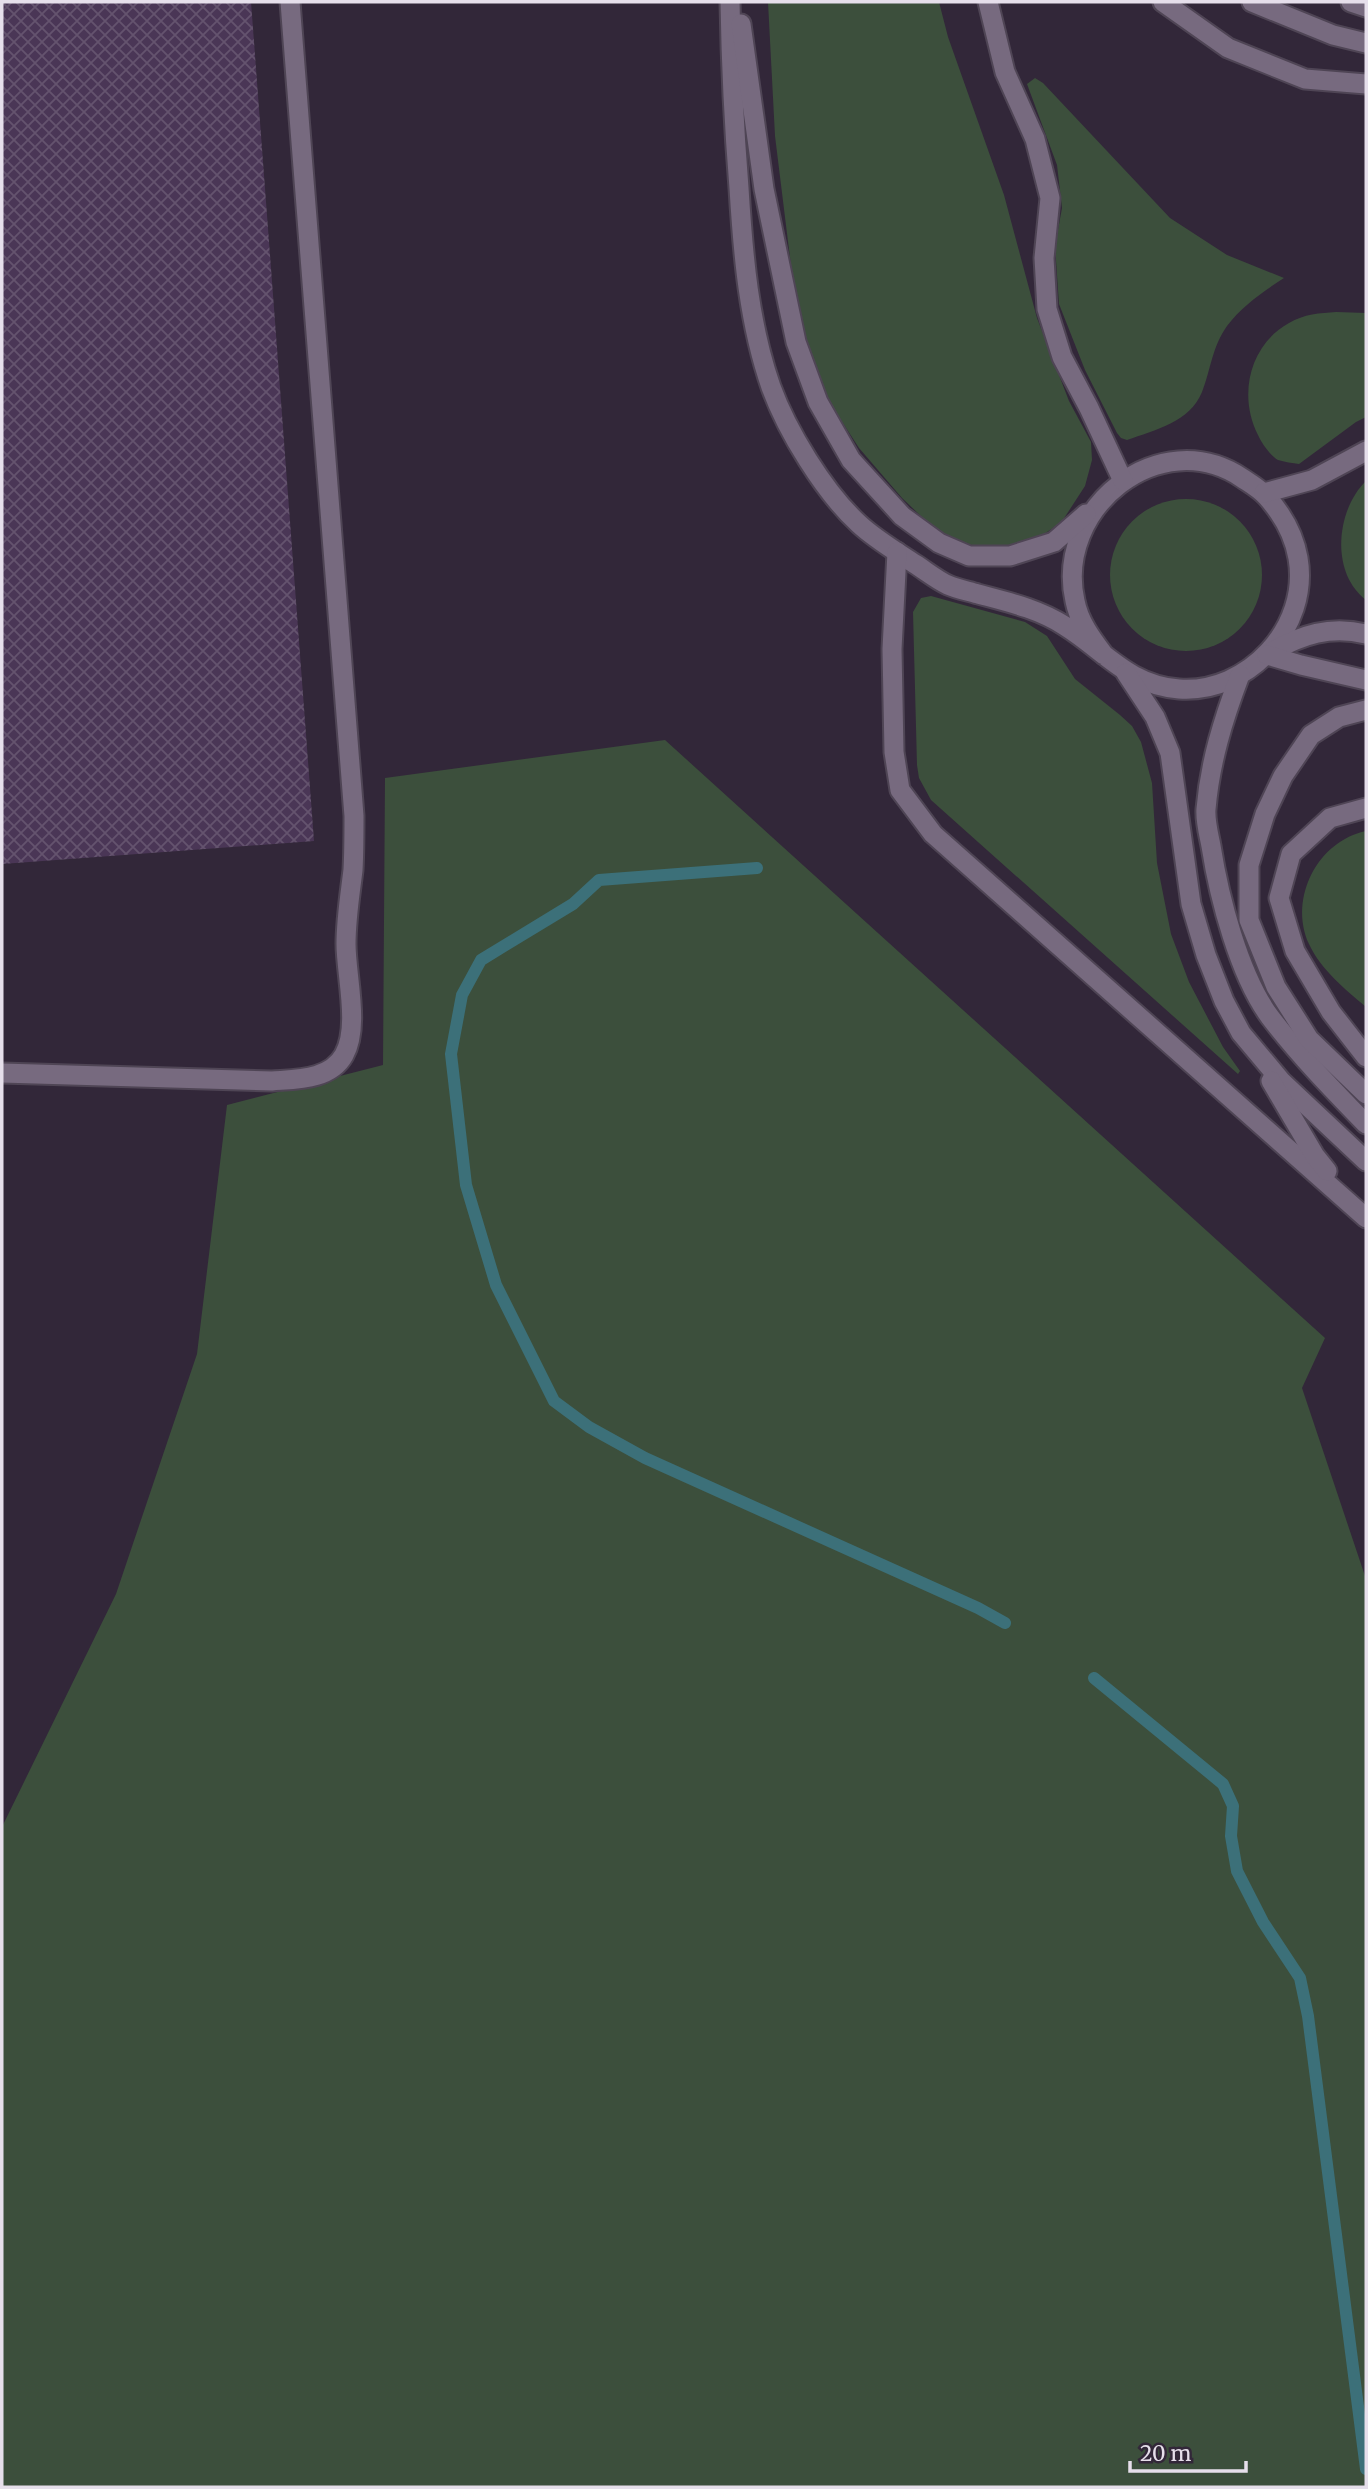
<svg xmlns="http://www.w3.org/2000/svg" width="1368" height="2489" font-family="Merriweather,serif">
	<style>
		.green { fill: #3c4f3c }
		.lines { fill: none; stroke-linecap: round; stroke-linejoin: round }
		.stream { stroke: #3c7079; stroke-width: 12 }
		.building { fill: url(#building-cross-hatch) }
		.lane-casing { stroke: #4f4555; stroke-width: 23 }
		.lane { stroke: #776a7f; stroke-width: 19 }
	</style>
	<defs>
		<pattern id="building-cross-hatch" width="8" height="8" patternUnits="userSpaceOnUse" patternTransform="scale(1.75)"><rect width="8" height="8" fill="#4a3656"/><path d="M0 0l8 8M0 8l8-8" fill="none" stroke="#64536e"/></pattern>
	</defs>
	<rect width="100%" height="100%" fill="#322739"/>
	<!-- green -->
	<g class="green">
		<polygon points="768,2 939,2 948,37 1004,195 1037,318 1069,401 1091,442 1092,460 1085,486 1061,523 1030,543 999,550 975,546 953,539 926,521 902,498 859,448 824,394 804,336 793,282 775,136"/>
		<path d="M1035,78l8,5 127,135 57,37 57,23c-20,13 -42,28 -57,48 -15,21 -16,43 -25,66 -12,30 -47,38 -75,48l-6,-2 -4,-5 -32,-63 -26,-66 -4,-58 7,-38 -5,-43 -30,-81z"/>
		<path d="M1336,312l30,1v104l-10,5 -57,42c-6,-1 -15,-2 -21,-4 -8,-5 -16,-16 -20,-25 -20,-39 -9,-90 31,-112 15,-9 31,-10 47,-11z"/>
		<path d="M1366,481v119c-36,-27 -30,-90 0,-119z"/>
		<circle cx="1186" cy="575" r="76"/>
		<polygon points="931,596 1025,622 1047,636 1075,679 1120,715 1132,726 1141,742 1152,783 1157,863 1171,934 1189,982 1223,1047 1240,1071 1238,1074 931,800 919,778 917,765 913,612 921,598"/>
		<polygon points="665,740 1325,1338 1302,1388 1366,1579 1366,2487 2,2487 2,1827 116,1594 197,1354 227,1105 383,1065 385,778"/>
		<path d="M1366,831v176c-21,-18 -45,-37 -57,-63 -21,-46 9,-103 57,-113z"/>
	</g>
	<g class="lines">
		<!-- stream -->
		<g class="stream">
			<polyline points="757,868 599,880 573,904 481,960 462,995 451,1054 466,1185 496,1285 554,1401 589,1427 645,1458 978,1608 1005,1623"/>
			<polyline points="1094,1678 1223,1784 1233,1806 1231,1836 1237,1871 1263,1922 1300,1978 1308,2016 1366,2469"/>
		</g>
	</g>
	<!-- building -->
	<polygon class="building" points="2,2 251,2 314,841 2,864"/>
	<g class="lines">
		<!-- lane casing -->
		<g class="lane-casing">
			<g id="lane">
				<path d="M730,2c1,62 4,124 9,186 4,67 10,136 32,199 16,44 53,105 88,137 16,15 38,28 56,40 11,7 22,16 33,21 9,4 20,6 30,9 30,8 61,15 87,32 40,25 63,59 114,63 69,5 131,-62 119,-131 -4,-23 -16,-44 -31,-61 -7,-8 -16,-13 -25,-19 -82,-55 -188,30 -167,123 4,21 17,38 29,54"/>
				<polyline points="988,2 1005,72 1035,139 1050,198 1044,258 1047,309 1062,357 1089,408 1123,481"/>
				<polyline points="1163,2 1228,48 1305,79 1366,84"/>
				<polyline points="1252,2 1333,35 1366,43"/>
				<polyline points="1351,2 1366,7"/>
				<polyline points="741,24 764,189 796,342 818,402 851,460 902,516 939,543 969,556 1010,556 1054,542 1086,514"/>
				<polyline points="1264,493 1312,480 1366,451"/>
				<polyline points="897,552 892,649 894,752 900,790 933,834 1366,1218"/>
				<path d="M1271,652c31,-17 59,-27 95,-18"/>
				<polyline points="1267,655 1301,665 1366,680"/>
				<polyline points="1126,673 1155,717 1170,753 1191,904 1206,955 1224,1001 1241,1033 1282,1082 1366,1161"/>
				<path d="M1240,675c-17,45 -30,87 -34,134 -1,12 3,26 5,37 8,51 28,129 59,171 29,38 63,73 96,107"/>
				<polyline points="1366,710 1339,717 1311,735 1283,776 1265,814 1249,865 1249,920 1276,987 1309,1039 1366,1094"/>
				<polyline points="1366,808 1330,818 1291,854 1279,898 1295,951 1331,1012 1366,1057"/>
				<path d="M2,1073l270,8c25,-2 58,-1 72,-26 16,-28 2,-80 2,-111 0,-25 4,-49 7,-74 1,-18 1,-36 1,-54l-64,-814"/>
				<polyline points="1271,1081 1315,1156 1327,1171"/>
			</g>
		</g>
		<!-- lane -->
		<use href="#lane" class="lane"/>
	</g>
	<!-- border -->
	<rect width="1368" height="2489" fill="none" stroke="#e6dfeb" stroke-width="7"/>
	<!-- scale -->
	<path d="M1130 2461v10h116v-10" fill="none" stroke="#e6dfeb" stroke-width="3.5"/>
	<text x="1140" y="2461" font-size="21" fill="#e6dfeb" stroke="#322739" stroke-width="5" paint-order="stroke">20 m</text>
</svg>
